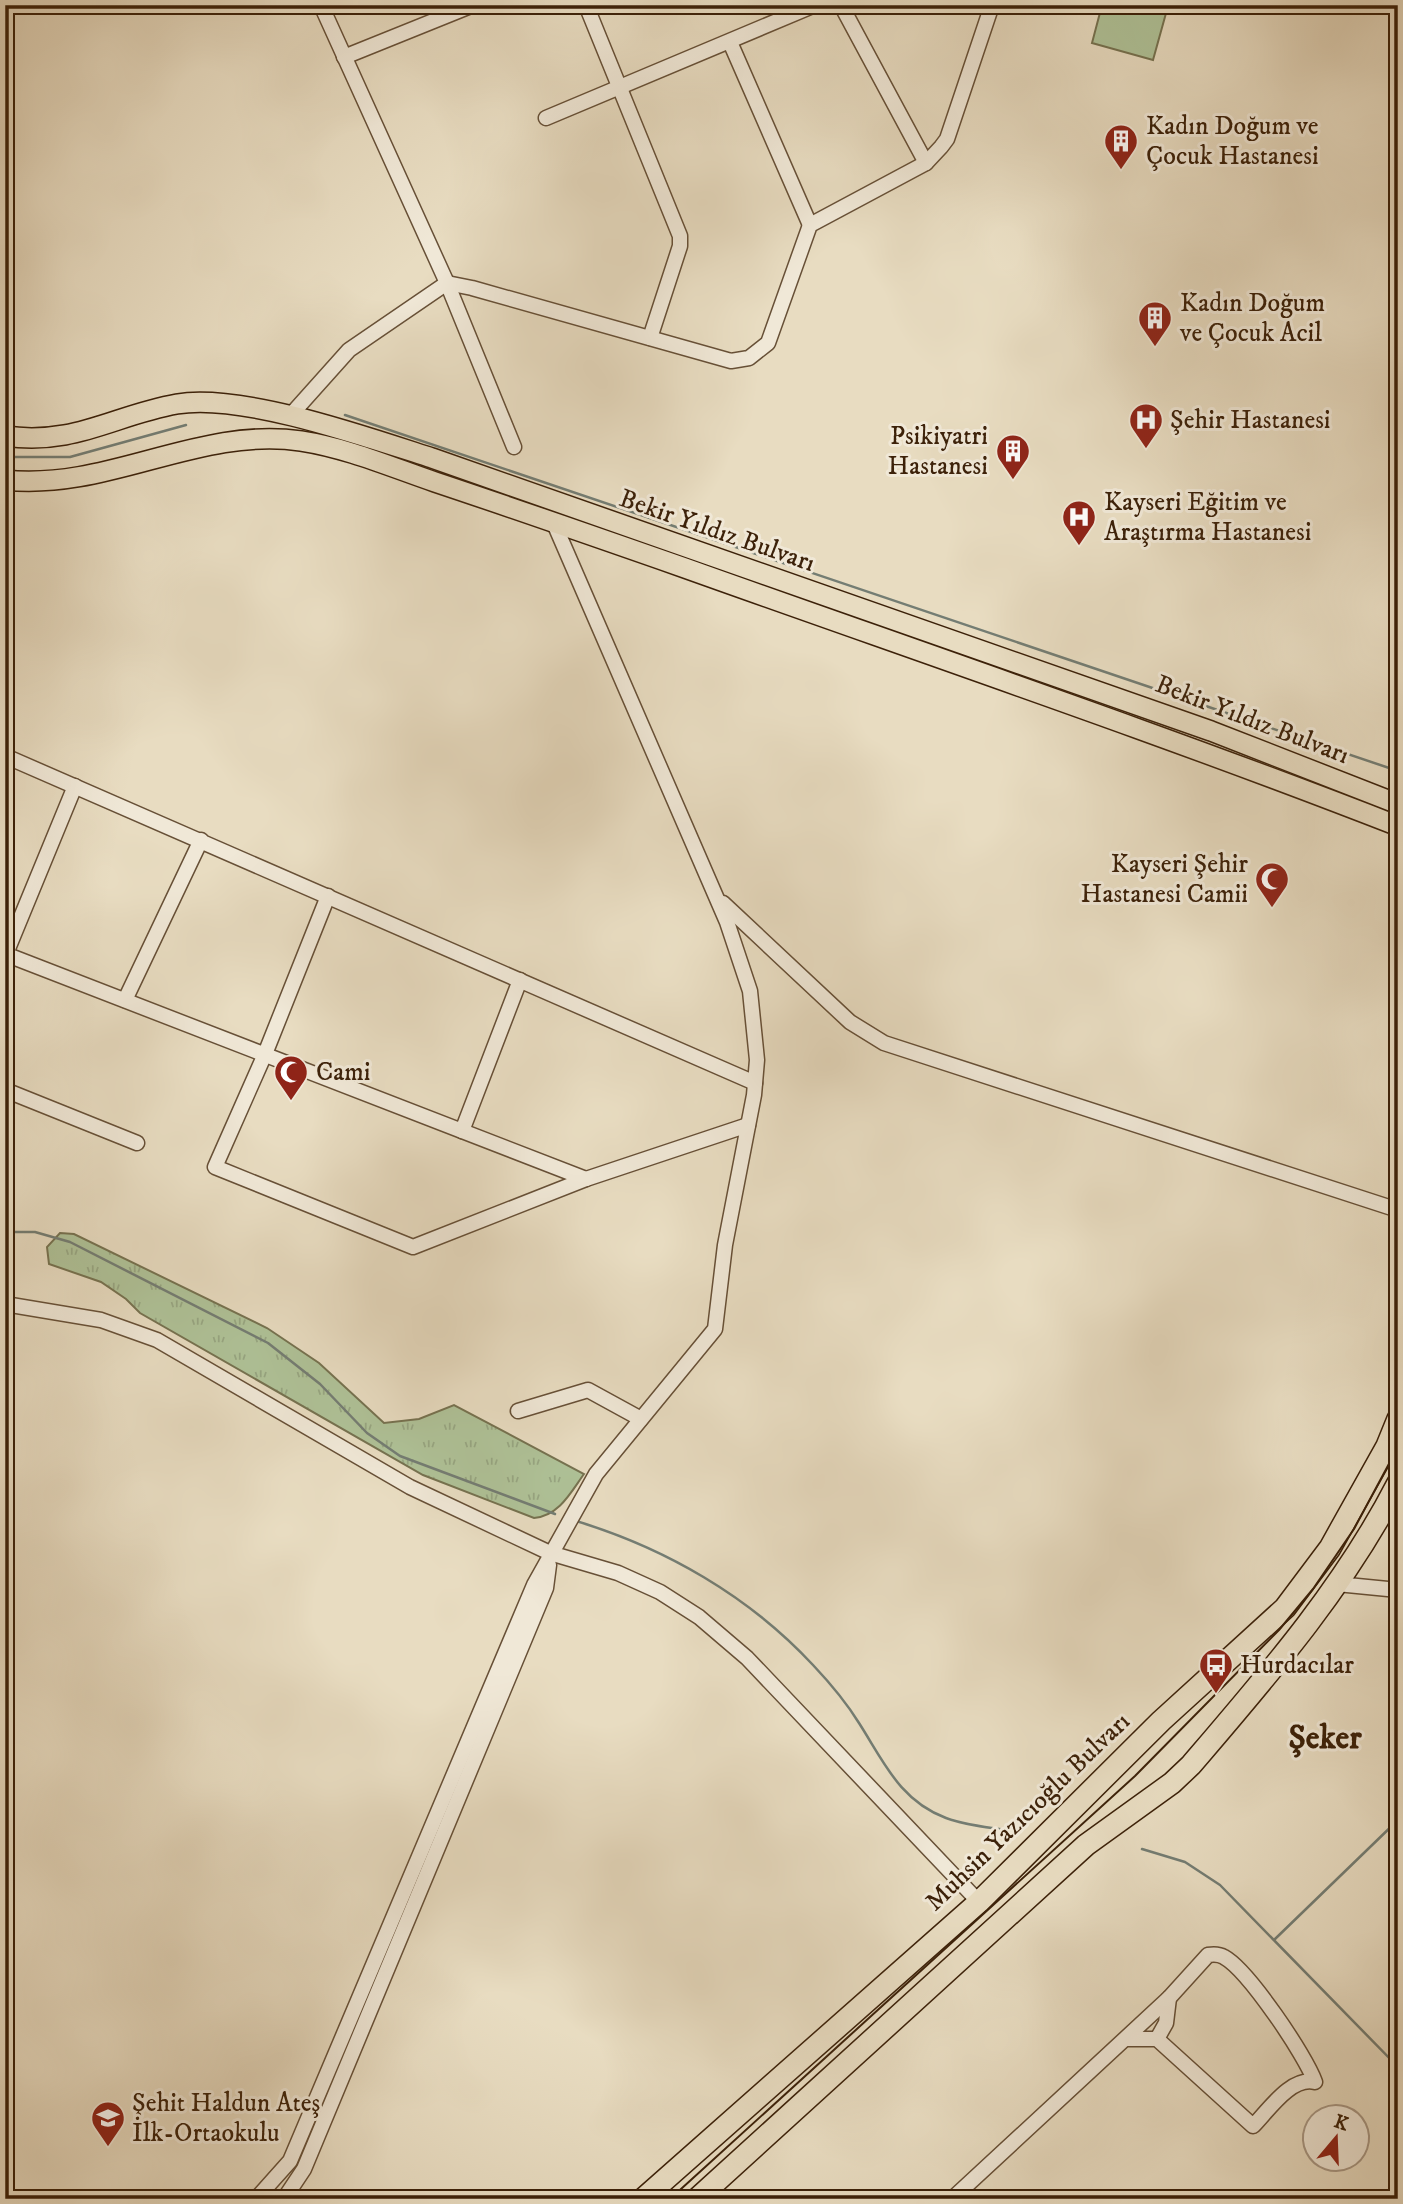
<svg xmlns="http://www.w3.org/2000/svg" width="1403" height="2204" font-family="'IM FELL DW Pica',serif">
	<style>
		.grass { fill: url(#grass-tufts); stroke: #767250; stroke-width: 2 }
		.park { fill: #afc298; stroke: #767250; stroke-width: 2 }
		.lines { fill: none; stroke-linecap: round; stroke-linejoin: round }
		.stream { stroke: #747d73; stroke-width: 2.5 }
		.minor-casing { stroke: #675037; stroke-width: 17 }
		.major-casing { stroke: #3c2109; stroke-width: 22 }
		.highway-casing { stroke: #3c2109; stroke-width: 24 }
		.minor { stroke: #f0e8d7; stroke-width: 14 }
		.major { stroke: #e8dcc1; stroke-width: 19 }
		.highway { stroke: #e8dcc1; stroke-width: 21 }
		.tram { stroke: #3c2109; stroke-width: 2 }
		.labels { text-anchor: middle; dominant-baseline: central; stroke-width: 6; stroke-linejoin: round; paint-order: stroke }
		.poi-label { font-size: 26px; fill: #3c2109; stroke: #f0e8d7; text-anchor: start }
		.street-label { font-size: 26px; fill: #3c2109; stroke: #f0e8d7 }
		.district-label { font-size: 33px; font-weight: bold; fill: #3c2109; stroke: #f0e8d7 }
	</style>
	<defs>
		<pattern id="grass-tufts" width="24" height="20" patternUnits="userSpaceOnUse" patternTransform="scale(1.75)"><rect width="24" height="20" fill="#afc298"/><path d="M3 7l-1-3M5 7V3M7 7l1-3M15 17l-1-3M17 17v-4M19 17l1-3" fill="none" stroke="#97a682"/></pattern>
	</defs>
	<rect width="100%" height="100%" fill="#e8dcc1"/>
	<filter id="stains"><feTurbulence type="fractalNoise" baseFrequency=".00286" numOctaves="4"/><feColorMatrix values="0 0 0 0 .2 0 0 0 0 .09 0 0 0 0 .02 0 0 0 .5 -.17"/></filter>
	<radialGradient id="worn" r=".72"><stop offset=".6" stop-color="#630" stop-opacity="0"/><stop offset="1" stop-color="#630" stop-opacity=".3"/></radialGradient>
	<!-- grass -->
	<path class="grass" d="M60,1233l14,1 193,94 52,35 65,60 35,-4 35,-14 130,69c-13,18 -25,42 -50,44l-111,-43 -283,-162 -14,-14 -25,-17 -52,-18 -2,-17z"/>
	<!-- park -->
	<polygon class="park" points="1102,5 1168,6 1153,60 1092,43"/>
	<g class="lines">
		<!-- stream -->
		<g class="stream">
			<polyline points="345,415 1398,771"/>
			<polyline points="5,457 70,457 186,425"/>
			<polyline points="5,1232 35,1232 70,1242 268,1343 320,1384 367,1433 400,1456 555,1514"/>
			<path d="M576,1521c89,27 173,75 237,144 17,18 33,37 46,58 25,39 41,78 87,95 22,8 46,10 68,13"/>
			<polyline points="1142,1849 1185,1862 1220,1885 1398,2067"/>
			<polyline points="1275,1939 1398,1820"/>
		</g>
		<!-- minor casing -->
		<g class="minor-casing">
			<g id="minor">
				<polyline points="321,5 447,283 514,447"/>
				<polyline points="586,5 680,236 680,246 650,338"/>
				<polyline points="841,5 926,163"/>
				<polyline points="730,42 810,225"/>
				<polyline points="344,57 473,5"/>
				<polyline points="546,118 815,5"/>
				<polyline points="289,417 349,350 447,283 472,288 731,361 749,358 768,343 810,225 926,163 941,147 947,139 992,5"/>
				<polyline points="5,756 755,1083"/>
				<polyline points="328,896 265,1054 215,1167 413,1247 586,1179 748,1125"/>
				<polyline points="723,903 850,1022 884,1043 1398,1210"/>
				<polyline points="5,954 586,1179"/>
				<polyline points="5,956 75,786"/>
				<polyline points="125,1000 201,840"/>
				<polyline points="5,1090 137,1143"/>
				<polyline points="462,1131 520,980"/>
				<polyline points="5,1304 101,1320 157,1340 410,1487 550,1553 618,1573 660,1592 699,1617 747,1658 979,1902"/>
				<polyline points="518,1411 588,1390 641,1419"/>
				<polyline points="1337,1584 1398,1590"/>
				<polyline points="1157,2039 1166,2023 1169,1998"/>
				<polyline points="256,2199 290,2161 534,1585 596,1474 715,1329 725,1245 754,1095 757,1060 750,991 727,922 553,521"/>
				<polyline points="284,2199 304,2169 546,1588 549,1565"/>
				<path d="M952,2199l217,-201 39,-43c6,-1 11,-1 16,2 24,13 82,99 91,125 -24,-6 -47,29 -62,44l-96,-87h-31"/>
			</g>
		</g>
		<!-- major casing -->
		<g class="major-casing">
			<g id="major">
				<path d="M5,436c70,10 109,-21 172,-32 65,-11 190,33 255,54l779,273 187,73"/>
				<path d="M5,480c104,11 193,-54 296,-39 46,7 90,26 134,41 84,28 167,57 250,86 238,85 477,166 713,258"/>
			</g>
		</g>
		<!-- highway casing -->
		<g class="highway-casing">
			<g id="highway">
				<polyline points="643,2199 979,1902 1161,1721 1285,1608 1330,1548 1387,1446 1398,1419"/>
				<path d="M697,2199l389,-354 86,-62 19,-18c77,-90 153,-177 207,-282"/>
			</g>
		</g>
		<!-- minor -->
		<use href="#minor" class="minor"/>
		<!-- major -->
		<use href="#major" class="major"/>
		<!-- highway -->
		<use href="#highway" class="highway"/>
		<!-- tram -->
		<polyline class="tram" points="670,2199 1135,1776 1279,1630 1313,1589 1354,1529 1398,1447"/>
	</g>
	<!-- icons -->
	<defs>
		<g id="building-pin" transform="scale(1.75)"><path d="M0 17L-7.5 6A9.5 9.5 0 1 1 7.5 6Z" fill="#8f2418" stroke="#f0e8d7"/><path d="M-4-6H4V6H1V3H-1V6H-4ZM-2.5-4.3h1.7v1.8h-1.7ZM.8-4.3h1.7v1.8H.8ZM-2.5-1h1.7V.8h-1.7ZM.8-1h1.7V.8H.8Z" fill="#fff"/></g>
		<g id="hospital-pin" transform="scale(1.75)"><path d="M0 17L-7.5 6A9.5 9.5 0 1 1 7.5 6Z" fill="#8f2418" stroke="#f0e8d7"/><path d="M-5-5h3v3.5h4V-5h3V5h-3V1.5h-4V5h-3Z" fill="#fff"/></g>
		<g id="mosque-pin" transform="scale(1.75)"><path d="M0 17L-7.5 6A9.5 9.5 0 1 1 7.5 6Z" fill="#8f2418" stroke="#f0e8d7"/><path d="M3.5-4.9A6 6 0 1 0 3.5 4.9A5 5 0 1 1 3.5-4.9Z" fill="#fff"/></g>
		<g id="bus-pin" transform="scale(1.75)"><path d="M0 17L-7.5 6A9.5 9.5 0 1 1 7.5 6Z" fill="#8f2418" stroke="#f0e8d7"/><path d="M-5-6H5V4H4V6H2V4H-2V6H-4V4H-5ZM-3.5-4V0h7V-4ZM-3.5 1.2v1.5H-2V1.2ZM2 1.2v1.5H3.5V1.2Z" fill="#fff"/></g>
		<g id="school-pin" transform="scale(1.75)"><path d="M0 17L-7.5 6A9.5 9.5 0 1 1 7.5 6Z" fill="#8f2418" stroke="#f0e8d7"/><path d="M0-5L7-2L0 1L-7-2ZM-4 1L0 2.5L4 1V4Q0 6-4 4Z" fill="#fff"/></g>
	</defs>
	<g fill-rule="evenodd">
		<use href="#building-pin" x="1121" y="141"/>
		<use href="#building-pin" x="1155" y="318"/>
		<use href="#hospital-pin" x="1146" y="420"/>
		<use href="#building-pin" x="1013" y="451"/>
		<use href="#hospital-pin" x="1079" y="517"/>
		<use href="#mosque-pin" x="1272" y="879"/>
		<use href="#mosque-pin" x="291" y="1072"/>
		<use href="#bus-pin" x="1216" y="1665"/>
		<use href="#school-pin" x="108" y="2118"/>
	</g>
	<g class="labels">
		<!-- poi labels -->
		<g class="poi-label">
			<text x="1146" y="126">Kadın Doğum ve<tspan x="1146" dy="30">Çocuk Hastanesi</tspan></text>
			<text x="1180" y="303">Kadın Doğum<tspan x="1180" dy="30">ve Çocuk Acil</tspan></text>
			<text x="1170" y="420">Şehir Hastanesi</text>
			<text x="988" y="436" text-anchor="end">Psikiyatri<tspan x="988" dy="30">Hastanesi</tspan></text>
			<text x="1104" y="502">Kayseri Eğitim ve<tspan x="1104" dy="30">Araştırma Hastanesi</tspan></text>
			<text x="1248" y="864" text-anchor="end">Kayseri Şehir<tspan x="1248" dy="30">Hastanesi Camii</tspan></text>
			<text x="316" y="1072">Cami</text>
			<text x="1240" y="1665">Hurdacılar</text>
			<text x="132" y="2103">Şehit Haldun Ateş<tspan x="132" dy="30">İlk-Ortaokulu</tspan></text>
		</g>
		<!-- street labels -->
		<g class="street-label">
			<text transform="translate(717 531) rotate(19)">Bekir Yıldız Bulvarı</text>
			<text transform="translate(1252 720) rotate(21)">Bekir Yıldız Bulvarı</text>
			<text transform="translate(1028 1812) rotate(-44)">Muhsin Yazıcıoğlu Bulvarı</text>
		</g>
		<!-- district labels -->
		<g class="district-label">
			<text x="1325" y="1738">Şeker</text>
		</g>
	</g>
	<!-- margin -->
	<rect width="1403" height="2204" fill="none" stroke="#e8dcc1" stroke-width="28"/>
	<rect x="7" y="7" width="1389" height="2190" fill="none" stroke="#3c2109" stroke-width="3.5"/>
	<rect x="14" y="14" width="1375" height="2176" fill="none" stroke="#3c2109" stroke-width="2"/>
	<!-- north arrow -->
	<g transform="translate(1336 2138) rotate(19)"><circle r="33" fill="#f0e8d7" stroke="#a89885" stroke-width="2"/>
	<path d="M0-5L12 26L0 18L-12 26Z" fill="#8f2418"/>
	<text y="-10" font-size="19" font-weight="bold" text-anchor="middle" fill="#3c2109">K</text>
	</g>
	<rect width="100%" height="100%" filter="url(#stains)"/>
	<rect width="100%" height="100%" fill="url(#worn)"/>
</svg>
